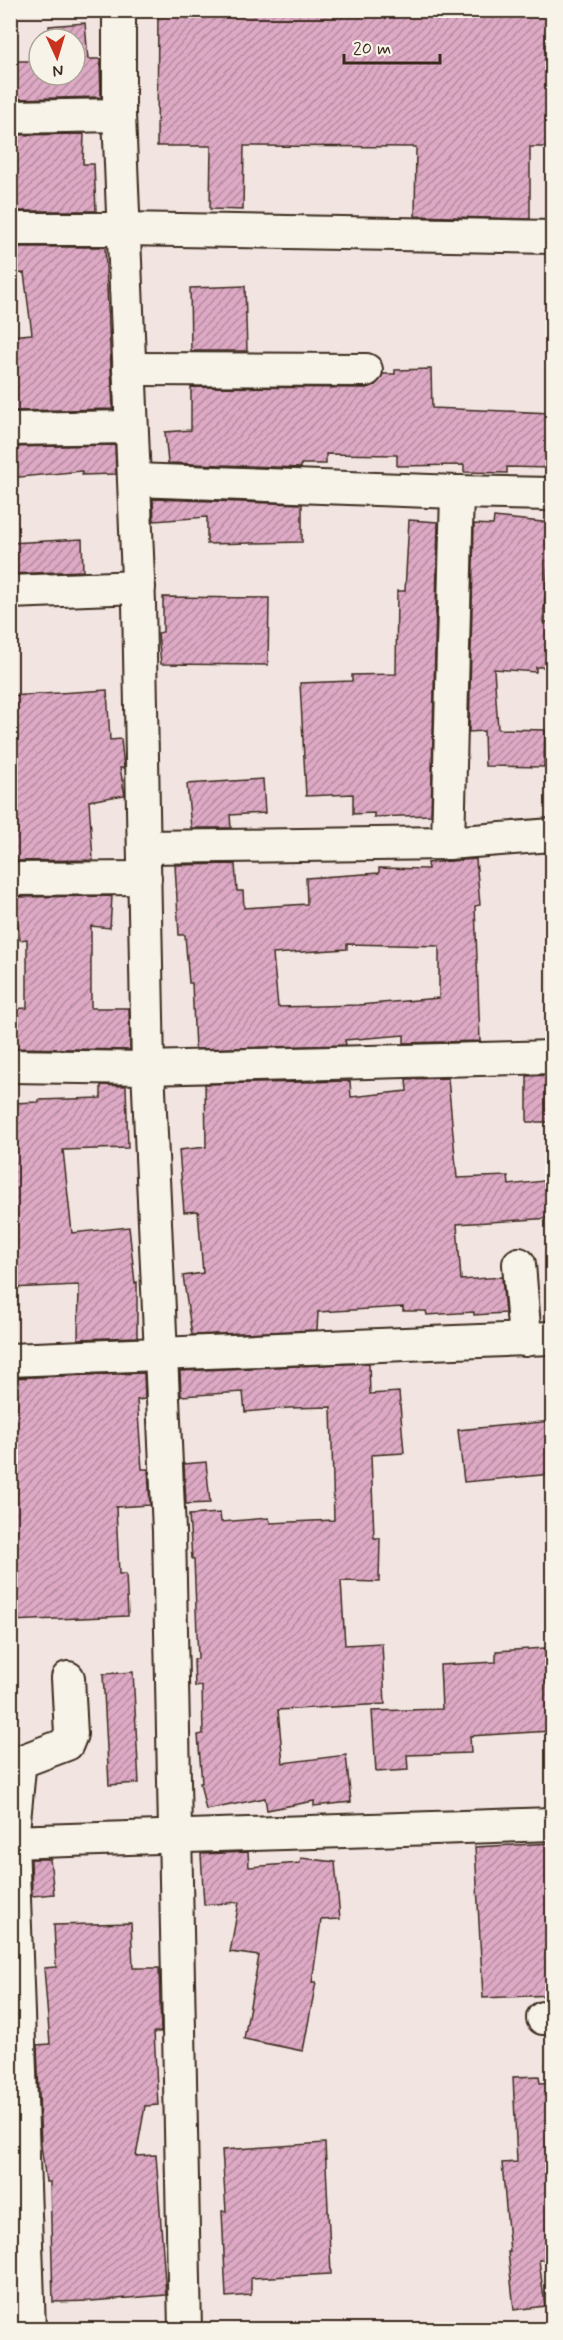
<svg xmlns="http://www.w3.org/2000/svg" width="563" height="2340" font-family="Mynerve,sans-serif">
	<style>
		.building { fill: url(#building-hatch); stroke: #3b2a1e; stroke-width: 1.5; fill-rule: evenodd }
		.lines { fill: none; stroke-linecap: round; stroke-linejoin: round }
		.minor-casing { stroke: #3b2a1e; stroke-width: 36 }
		.minor { stroke: #f7f3e8; stroke-width: 32 }
	</style>
	<defs>
		<pattern id="building-hatch" width="6" height="6" patternUnits="userSpaceOnUse" patternTransform="scale(1.5)"><rect width="6" height="6" fill="#dda9c4"/><path d="M-1 1l2-2M0 6l6-6M5 7l2-2" fill="none" stroke="#b48a9f"/></pattern>
	</defs>
	<rect width="100%" height="100%" fill="#f2e4e1"/>
	<filter id="ink" filterUnits="userSpaceOnUse"><feTurbulence type="fractalNoise" baseFrequency=".0167" numOctaves="2"/><feDisplacementMap in="SourceGraphic" scale="12" xChannelSelector="R" yChannelSelector="G"/><feConvolveMatrix kernelMatrix="1 2 1 2 8 2 1 2 1" color-interpolation-filters="sRGB"/></filter>
	<g filter="url(#ink)">
		<!-- building -->
		<g class="building">
			<polygon points="158,10 552,10 552,147 530,147 530,219 415,216 416,147 244,146 243,210 210,209 211,146 157,146"/>
			<polygon points="85,23 88,59 100,59 101,97 14,99 13,61 39,61 39,75 75,75 75,39 50,39 49,26"/>
			<polygon points="84,134 83,164 94,164 96,211 10,211 10,135"/>
			<polygon points="10,247 105,247 113,409 10,411 10,336 32,334 24,273 10,274"/>
			<polygon points="245,286 247,351 191,351 190,288"/>
			<polygon points="431,369 432,408 552,413 552,468 507,467 507,473 464,472 464,465 397,466 397,455 326,454 326,464 301,464 301,468 168,463 165,432 191,430 191,387 366,388 375,385 383,374 395,374 395,370"/>
			<polygon points="115,445 116,474 82,475 82,471 10,478 10,447"/>
			<polygon points="153,499 302,504 302,542 207,544 207,517 154,521"/>
			<polygon points="494,517 552,523 543,622 552,622 552,667 536,667 536,672 494,669 498,729 545,730 544,767 485,766 484,731 469,732 474,524 493,525"/>
			<polygon points="409,520 438,522 431,815 374,817 374,813 353,814 353,794 306,796 300,683 352,681 352,675 396,674 397,591 405,591"/>
			<polygon points="82,539 83,571 10,574 10,543"/>
			<polygon points="163,597 269,598 268,665 161,664 158,633 163,632"/>
			<polygon points="107,690 110,740 121,739 124,768 120,768 125,795 89,801 93,860 10,861 10,696"/>
			<polygon points="263,779 265,813 230,815 231,828 191,828 187,784"/>
			<path d="M476,859l4,46 -5,1 5,135 -76,2v-8l-59,5 1,5 -151,4 -3,-66h-3l-4,-48h-6l-4,-70 60,-1 2,27h6l1,17 63,-4 -1,-26 73,-5v-5l49,1 -1,-6zM347,944l92,2v52l-80,7 -81,2 -5,-53 74,-5z"/>
			<polygon points="112,896 110,928 91,926 91,1008 129,1008 130,1050 14,1048 12,1009 27,1008 27,939 20,940 14,897"/>
			<polygon points="552,1075 552,1122 527,1122 527,1076"/>
			<polygon points="448,1078 457,1178 508,1176 509,1185 552,1180 552,1218 457,1224 461,1280 502,1277 505,1313 474,1315 474,1312 427,1315 426,1311 403,1311 403,1307 318,1312 317,1330 192,1335 183,1276 203,1273 198,1211 184,1212 179,1150 206,1147 205,1084 350,1081 351,1097 407,1091 406,1079"/>
			<polygon points="101,1085 126,1086 128,1148 63,1150 72,1233 129,1227 135,1283 137,1282 137,1337 78,1339 79,1285 10,1288 10,1103 39,1102 39,1100 101,1098"/>
			<polygon points="369,1363 370,1394 399,1392 404,1453 371,1455 374,1538 380,1538 379,1582 341,1581 345,1645 382,1643 385,1704 278,1710 283,1763 346,1755 351,1802 314,1806 314,1801 267,1810 265,1798 206,1810 200,1783 202,1783 198,1735 203,1734 202,1686 195,1687 194,1660 198,1659 194,1559 192,1559 189,1515 220,1513 221,1522 269,1518 270,1523 334,1520 331,1407 289,1408 245,1412 243,1392 181,1396 180,1371"/>
			<polygon points="144,1373 145,1399 137,1400 142,1469 148,1469 150,1505 116,1507 119,1574 126,1574 128,1616 10,1621 10,1378"/>
			<polygon points="552,1421 552,1474 464,1482 458,1430"/>
			<polygon points="206,1462 210,1503 186,1504 184,1464"/>
			<polygon points="545,1648 551,1731 470,1736 471,1753 407,1755 408,1770 376,1772 372,1711 442,1709 440,1665 496,1662 496,1651"/>
			<polygon points="133,1672 139,1783 109,1785 103,1674"/>
			<polygon points="552,1843 552,1995 483,1998 475,1847"/>
			<polygon points="248,1852 249,1867 300,1863 301,1858 335,1862 340,1919 321,1920 312,1982 316,1982 303,2051 244,2039 259,1956 230,1952 239,1902 204,1905 201,1854"/>
			<polygon points="31,1859 50,1859 54,1894 32,1896"/>
			<polygon points="131,1923 133,1968 159,1968 161,2032 154,2032 158,2105 145,2106 136,2156 156,2155 166,2295 91,2301 53,2302 50,2182 46,2182 41,2145 37,2045 50,2044 44,1968 56,1967 54,1925"/>
			<polygon points="539,2076 540,2083 552,2082 552,2260 539,2260 545,2306 514,2310 508,2252 510,2252 502,2163 517,2162 513,2077"/>
			<polygon points="325,2143 331,2274 251,2278 251,2295 226,2297 222,2211 226,2211 222,2150"/>
		</g>
		<g class="lines">
			<!-- minor casing -->
			<g class="minor-casing">
				<g id="minor">
					<polyline points="119,10 119,115 139,603 148,1068 169,1531 185,2330"/>
					<polyline points="10,117 119,115"/>
					<polyline points="10,229 123,229 552,237"/>
					<polyline points="129,369 366,370"/>
					<polyline points="10,429 131,427"/>
					<polyline points="135,480 457,492 552,494"/>
					<polyline points="10,592 139,587"/>
					<polyline points="448,843 457,492"/>
					<polyline points="144,847 448,843 552,835"/>
					<polyline points="10,879 145,878"/>
					<polyline points="10,1066 148,1068 552,1057"/>
					<polyline points="519,1264 525,1340"/>
					<polyline points="10,1360 552,1338"/>
					<polyline points="10,1842 552,1824"/>
					<polyline points="543,2018 552,2018"/>
					<polyline points="29,2330 12,1841 19,1769 22,1761 67,1744 71,1734 68,1678"/>
				</g>
			</g>
			<!-- minor -->
			<use href="#minor" class="minor"/>
		</g>
	</g>
	<!-- margin -->
	<rect width="563" height="2340" fill="none" stroke="#f7f3e8" stroke-width="36"/>
	<rect x="18" y="18" width="527" height="2304" fill="none" stroke="#3b2a1e" stroke-width="2" filter="url(#ink)"/>
	<!-- north arrow -->
	<g transform="translate(57 57) rotate(176)"><circle r="28" fill="#f7f3e8" stroke="#aca397" stroke-width="1.5"/>
	<path d="M0-4.5L10 22L0 15L-10 22Z" fill="#c8321e"/>
	<text y="-9" font-size="16" font-weight="bold" text-anchor="middle" fill="#3b2a1e">N</text>
	</g>
	<!-- scale -->
	<path d="M344 54v9h96v-9" fill="none" stroke="#3b2a1e" stroke-width="3"/>
	<text x="353" y="54" font-size="18" fill="#3b2a1e" stroke="#f7f3e8" stroke-width="4.5" paint-order="stroke">20 m</text>
</svg>
